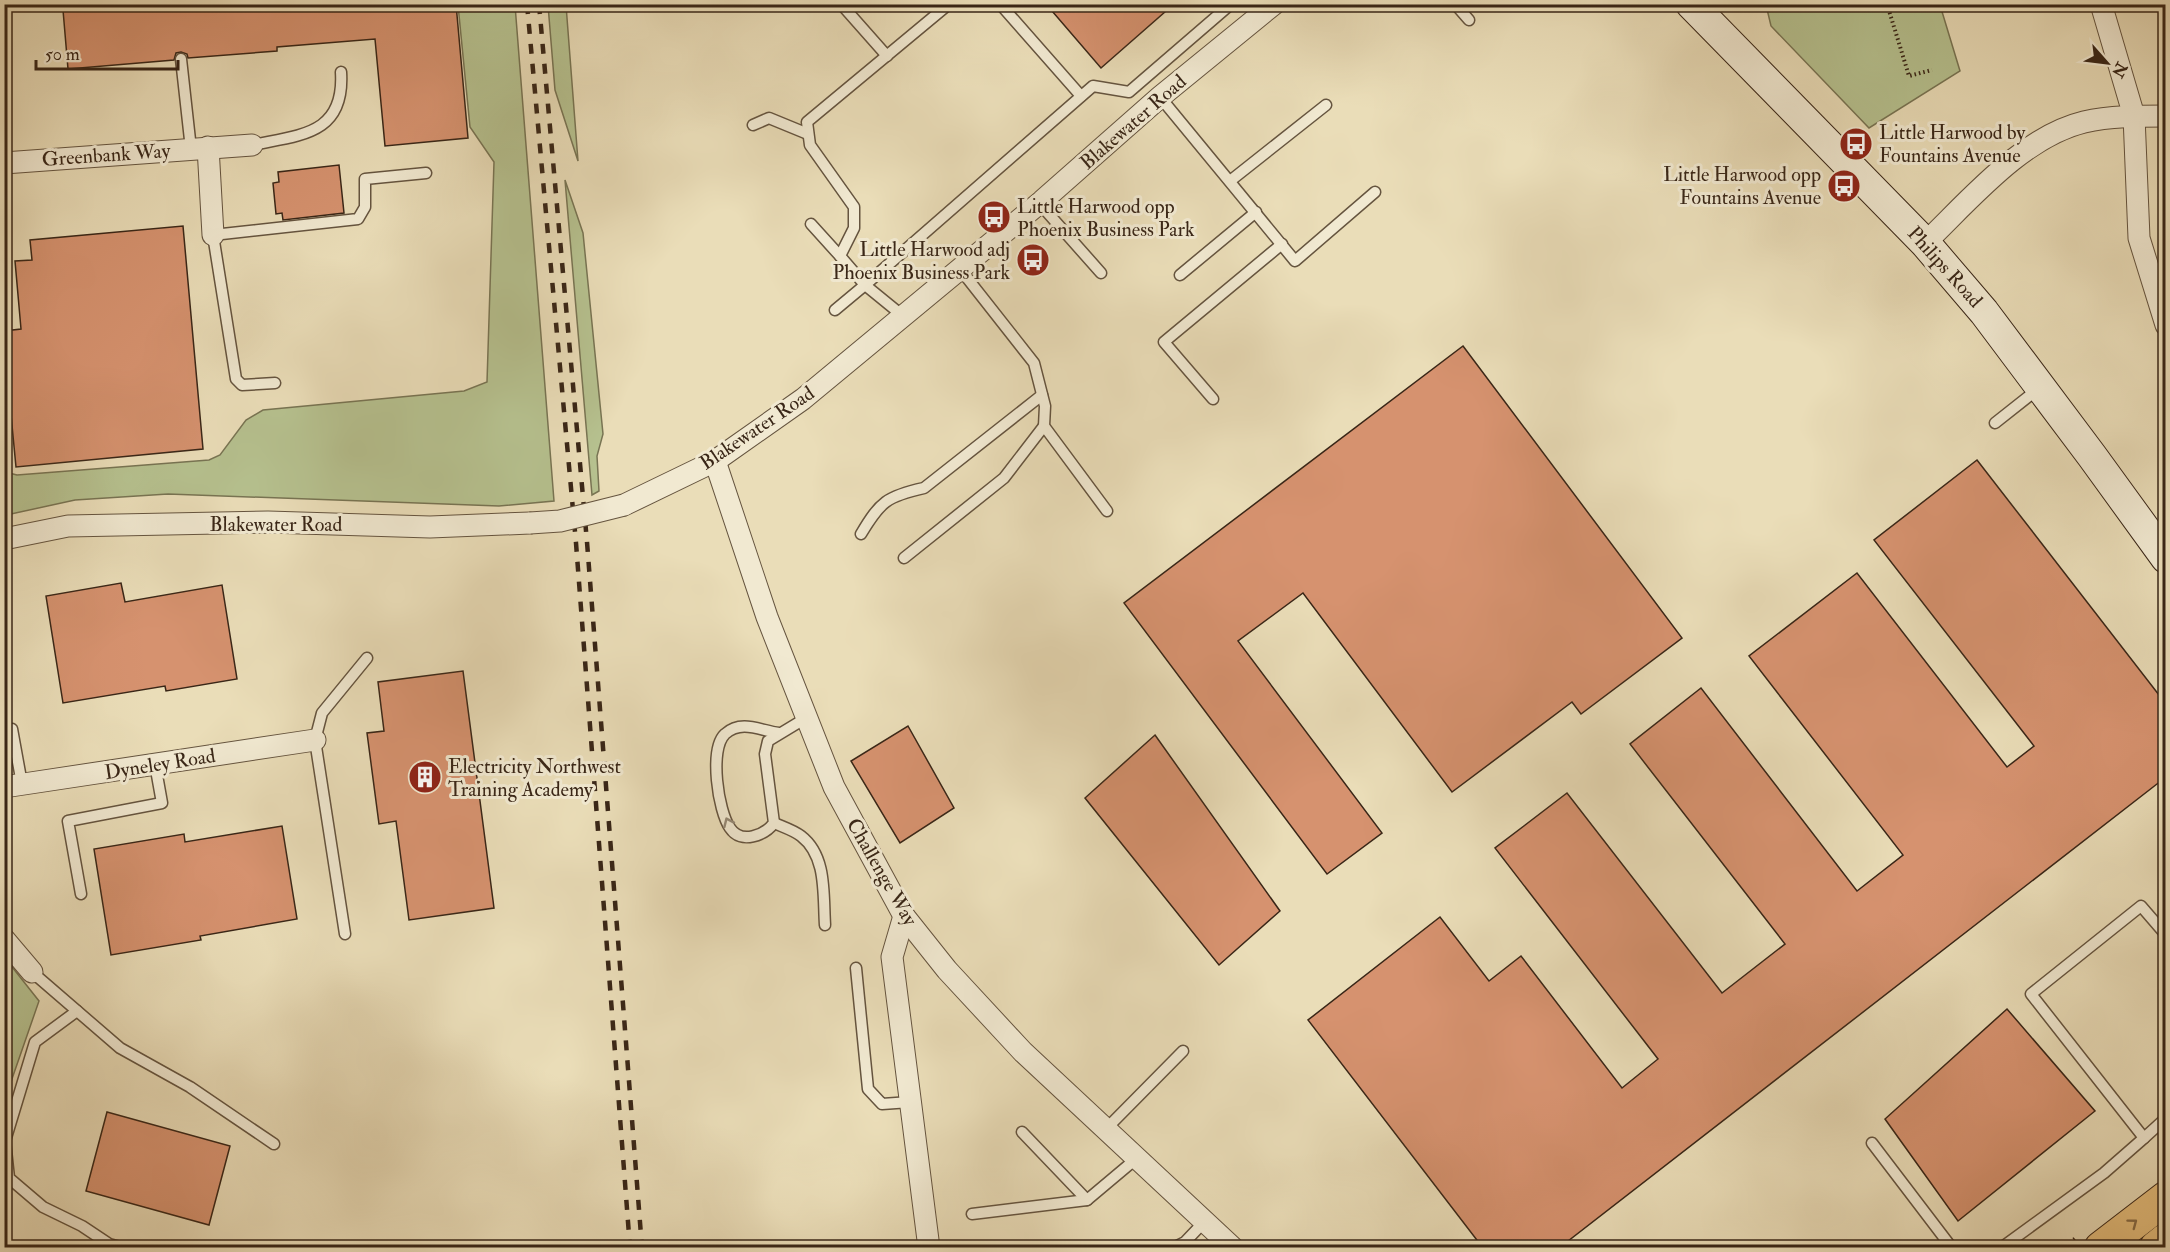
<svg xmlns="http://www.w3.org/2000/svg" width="2170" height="1252" font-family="'IM FELL Double Pica',serif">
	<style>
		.green { fill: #b6c18f; stroke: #787453; stroke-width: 1.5 }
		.building { fill: #d6926f; stroke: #392617; stroke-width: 1.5 }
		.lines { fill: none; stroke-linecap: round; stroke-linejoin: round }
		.lane-casing { stroke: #65543f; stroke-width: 13 }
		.street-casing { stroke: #65543f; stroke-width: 23 }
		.secondary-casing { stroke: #392617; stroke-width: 32 }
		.highway-casing { stroke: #392617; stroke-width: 35 }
		.path { stroke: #392617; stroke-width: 4; stroke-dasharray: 1.5 3; stroke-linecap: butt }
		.lane { stroke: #f1e9d1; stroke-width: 10 }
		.street { stroke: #f1e9d1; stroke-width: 21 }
		.secondary { stroke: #f1e9d1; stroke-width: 30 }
		.highway { stroke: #e5be7c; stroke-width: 33 }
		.rail { stroke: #392617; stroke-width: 4.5; stroke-dasharray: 10 10; stroke-linecap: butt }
		.street-bridge-casing { stroke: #65543f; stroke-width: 23; stroke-linecap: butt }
		.street-bridge { stroke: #f1e9d1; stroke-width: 21 }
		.oneway { stroke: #958874 }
		.oneway2 { stroke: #866a44 }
		.labels { text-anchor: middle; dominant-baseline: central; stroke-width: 6; stroke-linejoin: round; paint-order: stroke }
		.street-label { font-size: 20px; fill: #392617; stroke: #f1e9d1 }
		.poi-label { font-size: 20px; fill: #392617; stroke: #f1e9d1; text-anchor: start }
	</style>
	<rect width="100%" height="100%" fill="#eaddb8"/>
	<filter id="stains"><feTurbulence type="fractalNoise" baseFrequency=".00333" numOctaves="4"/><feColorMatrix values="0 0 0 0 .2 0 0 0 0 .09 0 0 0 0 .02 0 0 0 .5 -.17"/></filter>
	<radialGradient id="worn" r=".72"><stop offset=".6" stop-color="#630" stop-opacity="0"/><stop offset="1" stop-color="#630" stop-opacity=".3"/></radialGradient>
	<!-- green -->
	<g class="green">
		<polygon points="458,5 515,5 554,501 499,506 168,494 75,500 11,514 5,512 5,472 17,475 209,460 220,455 246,420 263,410 464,391 487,382 494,162 470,127"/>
		<polygon points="548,5 566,5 578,161 555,90"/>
		<polygon points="1766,5 1940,5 1960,71 1869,128 1771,26"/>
		<polygon points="565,180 583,233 603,434 597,456 599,491 592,495"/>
		<polygon points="5,958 39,1001 5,1099"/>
	</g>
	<!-- building -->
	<g class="building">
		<polygon points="124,4 273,4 273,9 322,4 456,4 468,138 385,146 375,39 277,47 277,51 188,58 187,54 181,52 176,53 174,60 68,69 63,10"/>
		<polygon points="1046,4 1174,4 1101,68"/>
		<polygon points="339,165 344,213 283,220 282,213 276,214 273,183 279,182 278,172"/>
		<polygon points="183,226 203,449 16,467 4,342 4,331 21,329 15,261 32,260 30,240"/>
		<polygon points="1463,346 1682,638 1581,714 1572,702 1452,792 1303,593 1238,641 1382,833 1327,874 1124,603"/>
		<polygon points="1977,460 2166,704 2166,777 1559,1248 1483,1248 1308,1020 1440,917 1489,981 1521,956 1622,1088 1658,1059 1495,848 1567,793 1722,993 1785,944 1630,744 1701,688 1857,891 1903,855 1749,656 1857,573 2007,767 2034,746 1874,540"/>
		<polygon points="121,583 125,602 222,585 237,679 166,691 165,686 63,703 46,596"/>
		<polygon points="463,671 494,908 409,920 396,821 379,824 367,733 384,731 378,682"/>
		<polygon points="908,726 954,808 900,843 851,761"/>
		<polygon points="1155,735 1280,911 1219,965 1085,798"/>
		<polygon points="282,826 297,919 200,936 201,940 111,955 94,849 184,834 185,842"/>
		<polygon points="2007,1009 2095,1111 1958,1221 1885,1119"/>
		<polygon points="107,1112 230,1146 209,1225 86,1191"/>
	</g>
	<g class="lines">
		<!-- lane casing -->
		<g class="lane-casing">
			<g id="lane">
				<polyline points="841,4 887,56"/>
				<polyline points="1000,4 1081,96"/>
				<polyline points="1455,4 1469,20"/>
				<polyline points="181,59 191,149"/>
				<polyline points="1160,97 1295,261 1375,192"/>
				<polyline points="753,125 769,118 808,134"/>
				<path d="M252,145c48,-10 93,-10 89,-73"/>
				<polyline points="1230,181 1326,105"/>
				<polyline points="1039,203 1101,273"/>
				<polyline points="811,224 840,256"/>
				<polyline points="960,269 1034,363 1045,406 1044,426 1107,511"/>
				<polyline points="1180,275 1256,212"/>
				<polyline points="835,310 865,285 840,256 854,228 854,207 810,145 807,122 949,4"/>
				<polyline points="903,316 865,285 1093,86 1129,92 1231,4"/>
				<polyline points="275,383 242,385 236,379 213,235 358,219 365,207 365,179 426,173"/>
				<polyline points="1213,399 1164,342 1282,244"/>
				<polyline points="1995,423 2038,389"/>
				<path d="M861,534c19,-32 26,-38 63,-46l118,-93"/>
				<polyline points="904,558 1004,478 1044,426"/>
				<polyline points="4,730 12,729 22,784"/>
				<path d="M779,733c-18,-2 -37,-14 -54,1 -16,15 -7,77 5,94 11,17 35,7 44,-5l-9,-69 3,-13 38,-23"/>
				<path d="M774,823c9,4 19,7 27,13 26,20 22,58 24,89"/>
				<polyline points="81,894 68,821 162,803 155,764"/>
				<polyline points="345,934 315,740 322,713 367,658"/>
				<polyline points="2166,935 2141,906 2031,994 2144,1138 2166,1118"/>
				<polyline points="856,968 868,1089 882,1104 910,1102"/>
				<polyline points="32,972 120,1048 190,1087 274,1144"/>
				<polyline points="77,1011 35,1042 5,1141 9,1178 43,1207 82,1226 109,1244 124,1248"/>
				<polyline points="1106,1129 1183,1051"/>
				<polyline points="1022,1132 1087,1200"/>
				<polyline points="1872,1143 1952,1248"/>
				<polyline points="972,1214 1087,1200 1137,1158"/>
				<polyline points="1173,1248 1185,1242 1205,1221"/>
				<polyline points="2001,1248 2104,1173 2144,1138"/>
			</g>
		</g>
		<!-- street casing -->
		<g class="street-casing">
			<g id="street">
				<polyline points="2101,4 2134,116 2139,238 2166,325"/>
				<polyline points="208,147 213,235"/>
				<polyline points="4,163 252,145"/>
				<path d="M1925,243c44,-42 97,-106 159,-121 26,-6 55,-6 82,-6"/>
				<polyline points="715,461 767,617 834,787 904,916 947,970 1023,1052 1233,1248"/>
				<polyline points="624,505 715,461 803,399 1042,201 1160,97 1274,4"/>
				<polyline points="4,539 68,526 268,522 430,527 530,523"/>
				<polyline points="4,787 315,740"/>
				<polyline points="904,916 892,957 929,1248"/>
				<polyline points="4,939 32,972"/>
			</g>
		</g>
		<!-- secondary casing -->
		<g class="secondary-casing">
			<polyline id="secondary" points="1691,4 1925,243 1984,312 2092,456 2166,558"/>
		</g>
		<!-- highway casing -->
		<g class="highway-casing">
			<g id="highway">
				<polyline points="2101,1248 2166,1198"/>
				<polyline points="2156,1248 2166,1240"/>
			</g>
		</g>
		<!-- path -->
		<g class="path">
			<polyline points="1887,4 1909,76 1932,70"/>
			<polyline points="2063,1248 2077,1237"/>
		</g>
		<!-- lane -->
		<use href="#lane" class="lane"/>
		<!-- street -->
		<use href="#street" class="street"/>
		<!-- secondary -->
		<use href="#secondary" class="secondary"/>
		<!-- highway -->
		<use href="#highway" class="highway"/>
		<!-- rail -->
		<g class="rail">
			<polyline points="527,4 576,543 630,1248"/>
			<polyline points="539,4 587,542 642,1248"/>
		</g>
		<!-- street-bridge casing -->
		<g class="street-bridge-casing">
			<polyline id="street-bridge" points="530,523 560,521 624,505"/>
		</g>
		<!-- street-bridge -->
		<use href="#street-bridge" class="street-bridge"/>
	</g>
	<!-- one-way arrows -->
	<defs><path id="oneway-chevron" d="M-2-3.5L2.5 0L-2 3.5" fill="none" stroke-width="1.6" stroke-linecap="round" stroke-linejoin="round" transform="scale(1.5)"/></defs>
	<use class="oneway" href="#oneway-chevron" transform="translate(728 822) rotate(-114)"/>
	<use class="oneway2" href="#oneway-chevron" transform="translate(2133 1223) rotate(-37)"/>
	<!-- icons -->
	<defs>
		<g id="bus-disc" transform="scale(1.725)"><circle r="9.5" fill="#8f2418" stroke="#f1e9d1"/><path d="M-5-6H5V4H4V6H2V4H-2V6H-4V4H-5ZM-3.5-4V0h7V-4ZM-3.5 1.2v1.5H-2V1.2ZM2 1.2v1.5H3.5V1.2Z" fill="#fff"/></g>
		<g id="building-disc" transform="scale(1.725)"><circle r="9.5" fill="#8f2418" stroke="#f1e9d1"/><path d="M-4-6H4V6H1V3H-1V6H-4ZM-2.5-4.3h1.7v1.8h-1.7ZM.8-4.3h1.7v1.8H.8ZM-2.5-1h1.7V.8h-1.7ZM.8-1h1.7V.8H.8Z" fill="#fff"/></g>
	</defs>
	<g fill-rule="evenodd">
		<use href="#bus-disc" x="1856" y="144"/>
		<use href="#bus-disc" x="1844" y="186"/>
		<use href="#bus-disc" x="994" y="217"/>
		<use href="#bus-disc" x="1033" y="260"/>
		<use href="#building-disc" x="425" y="777"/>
	</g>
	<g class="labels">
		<!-- street labels -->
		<g class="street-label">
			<text transform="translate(1133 122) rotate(-41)">Blakewater Road</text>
			<text transform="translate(106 155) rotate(-4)">Greenbank Way</text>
			<text transform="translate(1945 267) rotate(48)">Philips Road</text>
			<text transform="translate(757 428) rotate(-34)">Blakewater Road</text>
			<text x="276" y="524">Blakewater Road</text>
			<text transform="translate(160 764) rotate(-9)">Dyneley Road</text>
			<text transform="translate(882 872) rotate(60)">Challenge Way</text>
		</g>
		<!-- poi labels -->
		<g class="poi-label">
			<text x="1879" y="132">Little Harwood by<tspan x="1879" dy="23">Fountains Avenue</tspan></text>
			<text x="1821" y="174" text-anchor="end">Little Harwood opp<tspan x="1821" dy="23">Fountains Avenue</tspan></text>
			<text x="1017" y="206">Little Harwood opp<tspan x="1017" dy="23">Phoenix Business Park</tspan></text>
			<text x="1010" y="249" text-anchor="end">Little Harwood adj<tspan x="1010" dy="23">Phoenix Business Park</tspan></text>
			<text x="448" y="766">Electricity Northwest<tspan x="448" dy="23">Training Academy</tspan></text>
		</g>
	</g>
	<!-- margin -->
	<rect width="2170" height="1252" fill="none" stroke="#eaddb8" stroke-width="24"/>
	<rect x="6" y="6" width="2158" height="1240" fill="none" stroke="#392617" stroke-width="3"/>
	<rect x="12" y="12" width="2146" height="1228" fill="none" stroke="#392617" stroke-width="1.5"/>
	<!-- north arrow -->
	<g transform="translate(2107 63) rotate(118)" stroke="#f1e9d1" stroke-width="4.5" paint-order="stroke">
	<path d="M0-4.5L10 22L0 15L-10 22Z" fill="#392617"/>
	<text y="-9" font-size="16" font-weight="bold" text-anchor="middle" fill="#392617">N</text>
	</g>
	<!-- scale -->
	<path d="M36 60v9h142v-9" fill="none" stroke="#392617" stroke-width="3"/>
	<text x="45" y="60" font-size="18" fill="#392617" stroke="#f1e9d1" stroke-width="4.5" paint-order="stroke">50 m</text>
	<rect width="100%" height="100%" filter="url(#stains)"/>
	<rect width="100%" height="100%" fill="url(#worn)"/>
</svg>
